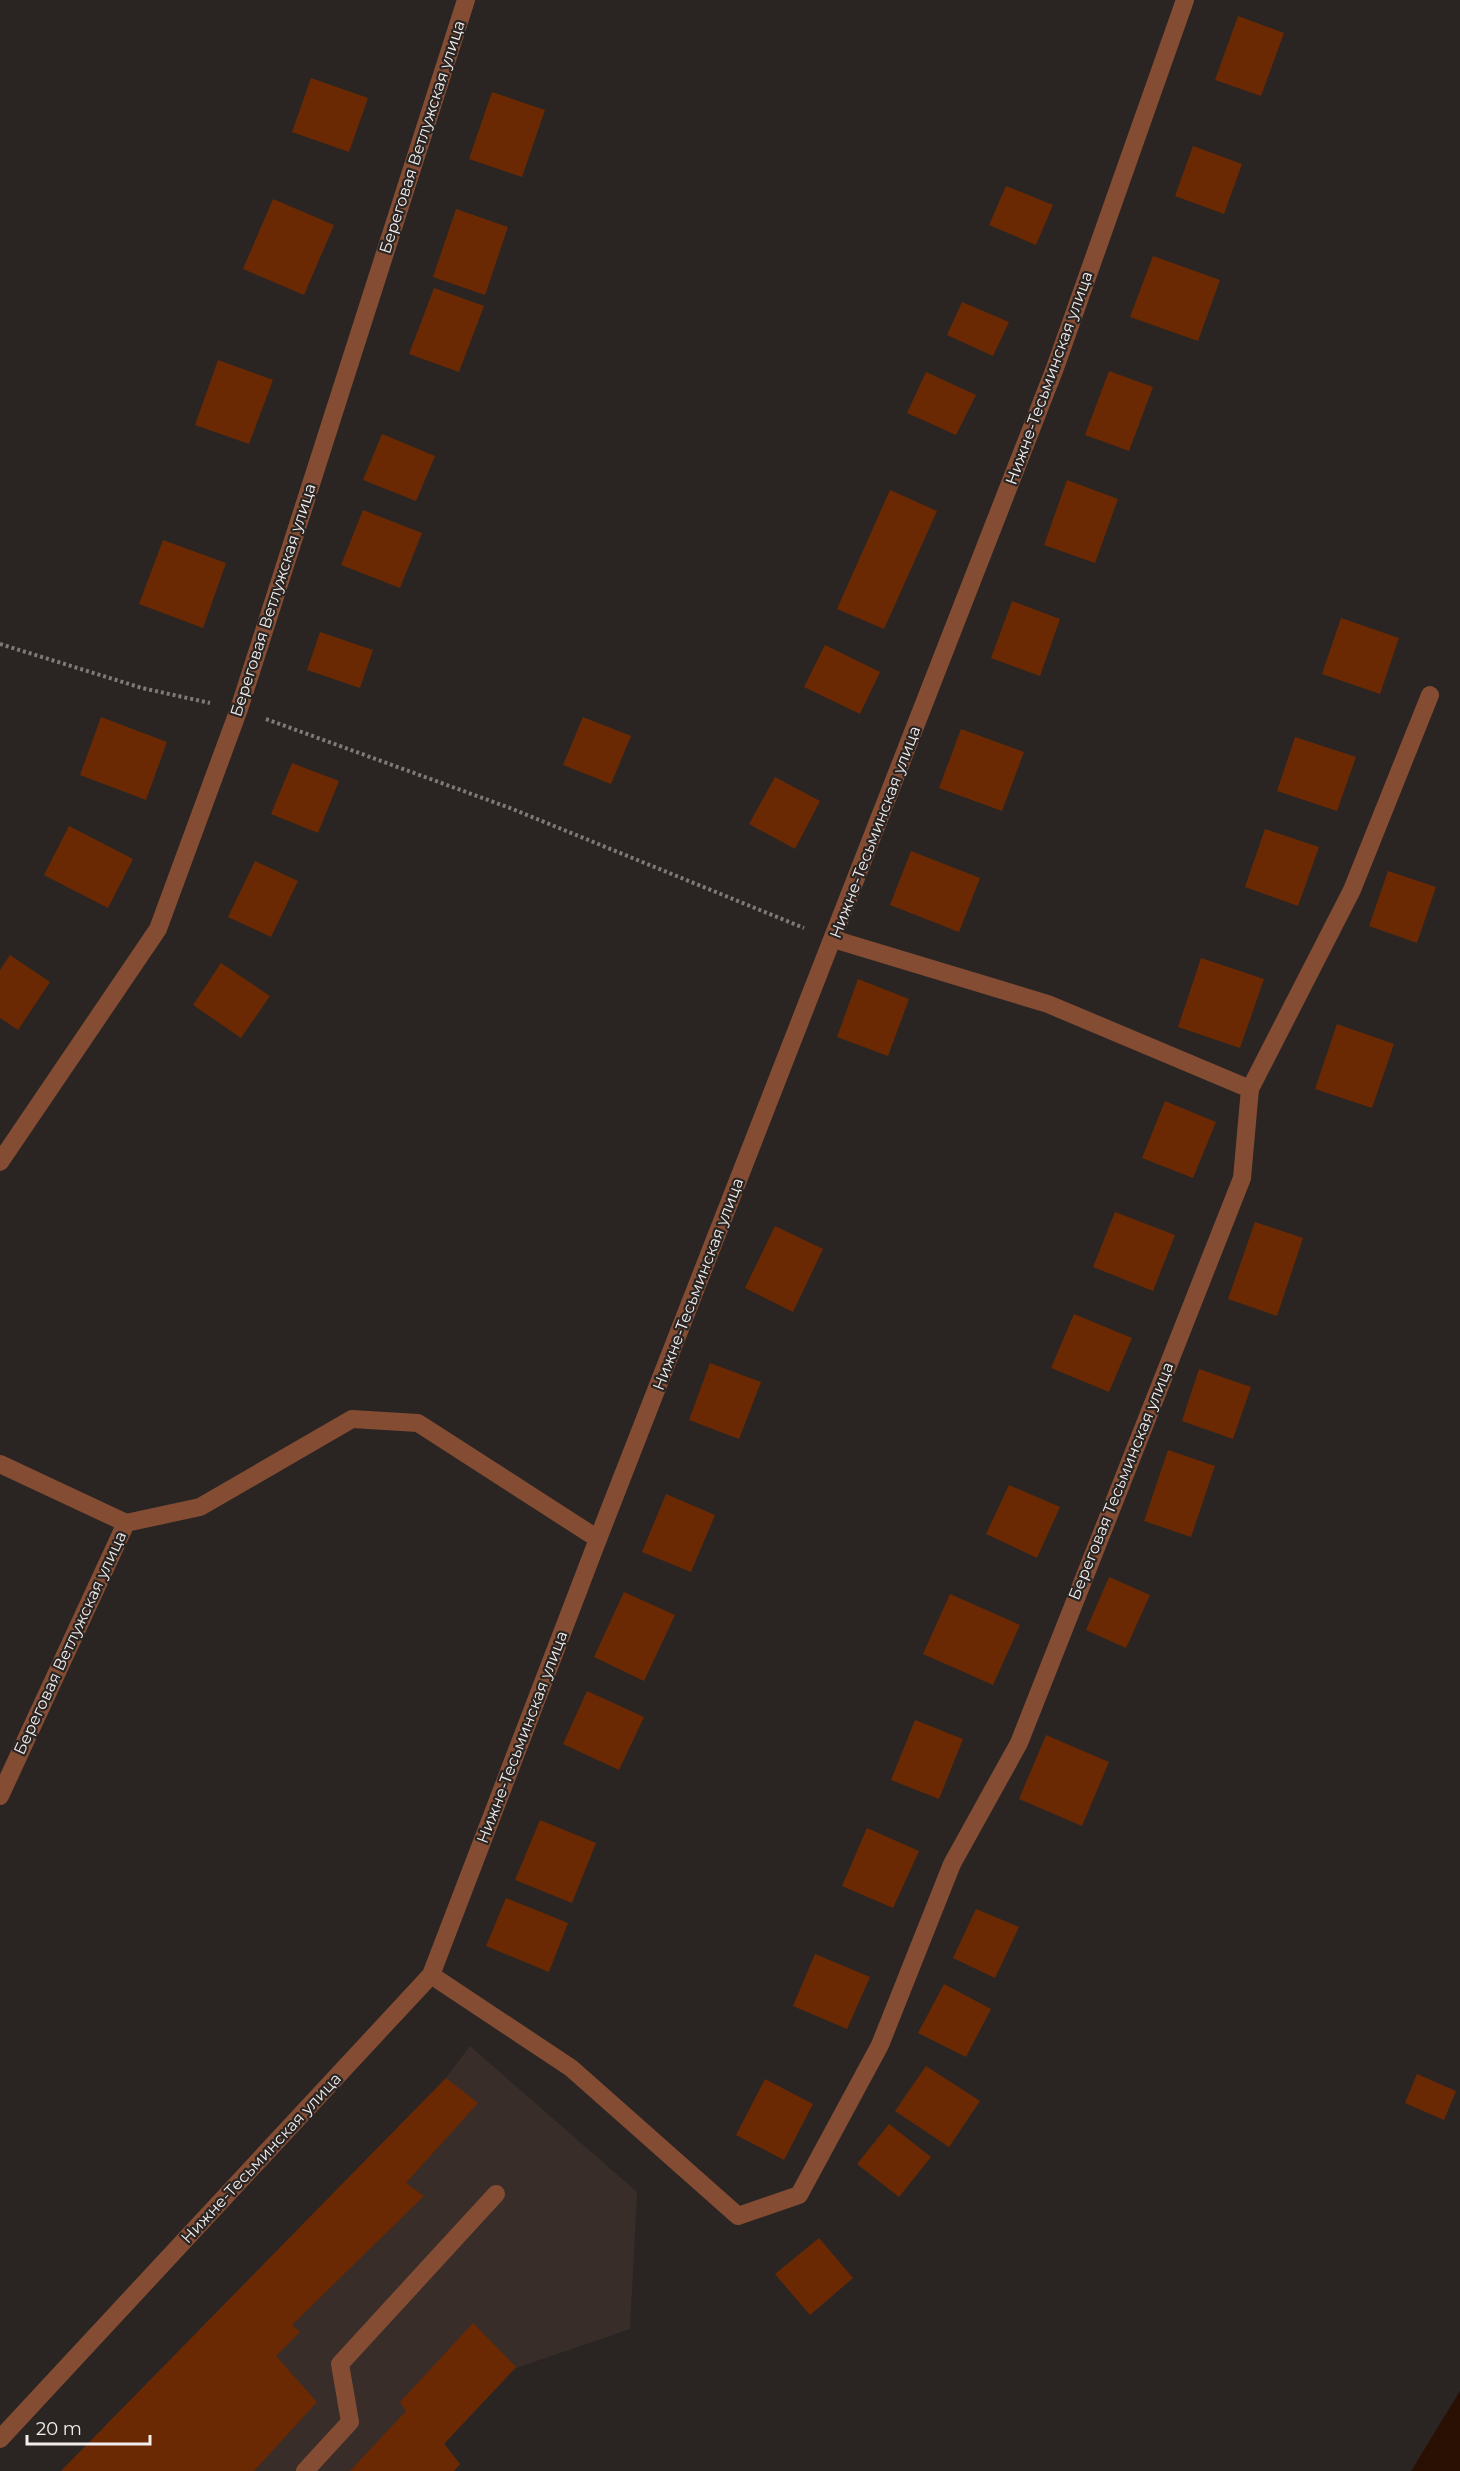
<svg xmlns="http://www.w3.org/2000/svg" width="1460" height="2471" font-family="Montserrat,sans-serif">
	<style>
		.built { fill: #382d29 }
		.water { fill: #2a0f03 }
		.lines { fill: none; stroke-linecap: round; stroke-linejoin: round }
		.river { stroke: #2a0f03; stroke-width: 74 }
		.building { fill: #6a2902 }
		.path { stroke: #7e7a79; stroke-width: 4; stroke-dasharray: 3 3; stroke-linecap: butt }
		.lane { stroke: #844c32; stroke-width: 18 }
		.street { stroke: #844c32; stroke-width: 18 }
		.labels { text-anchor: middle; dominant-baseline: central; stroke-width: 4.5; stroke-linejoin: round; paint-order: stroke }
		.street-label { font-size: 16px; fill: #f1eeed; stroke: #2a2523 }
	</style>
	<rect width="100%" height="100%" fill="#2a2523"/>
	<!-- built -->
	<polygon class="built" points="470,2046 637,2192 630,2329 516,2368 444,2443 460,2464 454,2471 61,2471 446,2078"/>
	<!-- water -->
	<polygon class="water" points="1460,2391 1460,2466 1456,2471 1411,2471"/>
	<g class="lines">
		<!-- river -->
		<polyline class="river" points="1458,2471 1460,2468"/>
	</g>
	<!-- building -->
	<g class="building">
		<polygon points="1238,16 1284,33 1261,96 1215,80"/>
		<polygon points="311,78 368,98 349,152 292,132"/>
		<polygon points="492,92 545,110 522,177 469,159"/>
		<polygon points="1193,146 1242,164 1224,214 1175,196"/>
		<polygon points="1006,186 1053,205 1036,245 989,225"/>
		<polygon points="273,199 334,225 304,295 243,269"/>
		<polygon points="456,209 508,227 485,295 433,277"/>
		<polygon points="1153,256 1220,280 1198,341 1130,317"/>
		<polygon points="434,288 484,306 459,372 409,354"/>
		<polygon points="962,302 1009,322 993,356 947,335"/>
		<polygon points="218,360 273,380 249,444 195,425"/>
		<polygon points="1109,371 1153,387 1129,451 1085,435"/>
		<polygon points="926,372 976,395 956,435 907,413"/>
		<polygon points="382,434 435,456 416,501 363,480"/>
		<polygon points="1067,480 1118,499 1095,563 1044,545"/>
		<polygon points="890,490 937,511 884,629 837,609"/>
		<polygon points="363,510 422,533 400,588 341,565"/>
		<polygon points="163,540 226,563 203,628 139,604"/>
		<polygon points="1012,601 1060,619 1040,676 991,658"/>
		<polygon points="1341,618 1399,638 1380,694 1322,674"/>
		<polygon points="320,632 373,650 360,688 307,670"/>
		<polygon points="825,645 880,672 860,714 804,687"/>
		<polygon points="101,717 167,742 146,800 80,775"/>
		<polygon points="583,717 631,736 611,784 563,765"/>
		<polygon points="961,729 1024,752 1002,811 939,788"/>
		<polygon points="1295,737 1356,757 1337,811 1277,791"/>
		<polygon points="292,763 339,781 318,833 271,814"/>
		<polygon points="775,777 820,801 795,849 749,824"/>
		<polygon points="69,826 133,859 108,908 44,875"/>
		<polygon points="1265,829 1319,847 1298,906 1245,887"/>
		<polygon points="911,851 980,878 959,932 890,905"/>
		<polygon points="255,861 298,881 271,937 228,917"/>
		<polygon points="1388,871 1436,887 1417,943 1369,926"/>
		<polygon points="10,955 50,982 18,1030 0,1018 0,970"/>
		<polygon points="1201,958 1264,979 1240,1048 1178,1027"/>
		<polygon points="221,963 270,996 241,1038 193,1005"/>
		<polygon points="858,979 909,999 888,1056 837,1037"/>
		<polygon points="1337,1024 1394,1044 1372,1108 1315,1089"/>
		<polygon points="1165,1101 1216,1122 1193,1178 1142,1158"/>
		<polygon points="1115,1212 1175,1235 1153,1291 1093,1267"/>
		<polygon points="1255,1222 1303,1238 1277,1316 1228,1299"/>
		<polygon points="775,1226 823,1249 793,1312 745,1288"/>
		<polygon points="1074,1314 1132,1338 1109,1392 1051,1368"/>
		<polygon points="710,1363 761,1382 739,1439 689,1420"/>
		<polygon points="1199,1369 1251,1387 1233,1439 1182,1421"/>
		<polygon points="1168,1450 1215,1466 1191,1537 1144,1521"/>
		<polygon points="1009,1485 1060,1507 1037,1558 986,1534"/>
		<polygon points="666,1494 715,1515 691,1572 642,1552"/>
		<polygon points="1109,1577 1150,1595 1126,1648 1086,1630"/>
		<polygon points="624,1592 675,1615 644,1681 594,1657"/>
		<polygon points="950,1594 1020,1625 993,1685 923,1654"/>
		<polygon points="587,1691 644,1717 619,1770 563,1744"/>
		<polygon points="915,1720 963,1739 939,1799 891,1780"/>
		<polygon points="1046,1735 1109,1762 1082,1826 1019,1799"/>
		<polygon points="540,1820 596,1843 572,1903 515,1880"/>
		<polygon points="867,1828 919,1851 893,1908 842,1886"/>
		<polygon points="506,1898 568,1923 549,1972 486,1946"/>
		<polygon points="976,1909 1019,1927 995,1978 953,1958"/>
		<polygon points="815,1954 870,1977 847,2029 793,2006"/>
		<polygon points="944,1984 991,2009 966,2057 918,2033"/>
		<polygon points="926,2066 980,2101 949,2147 895,2111"/>
		<polygon points="1417,2074 1456,2091 1444,2120 1405,2103"/>
		<polygon points="446,2078 478,2103 406,2183 424,2196 292,2325 300,2332 276,2356 317,2402 254,2471 61,2471"/>
		<polygon points="765,2079 813,2104 784,2160 736,2135"/>
		<polygon points="889,2124 931,2157 899,2197 857,2164"/>
		<polygon points="819,2238 853,2278 810,2315 775,2274"/>
		<polygon points="473,2323 516,2367 444,2444 460,2464 454,2471 350,2471 406,2411 400,2402"/>
	</g>
	<g class="lines">
		<!-- path -->
		<g class="path">
			<polyline points="0,644 142,688 210,703"/>
			<polyline points="266,719 510,808 804,928"/>
		</g>
		<!-- lane -->
		<g class="lane">
			<polyline points="0,1464 126,1523 200,1507 352,1419 418,1423 598,1539"/>
			<polyline points="305,2471 350,2422 340,2364 496,2194"/>
		</g>
		<!-- street -->
		<g class="street">
			<polyline points="833,939 1048,1004 1250,1089"/>
			<polyline points="0,1162 158,929 239,709 466,0"/>
			<polyline points="0,1796 126,1523"/>
			<polyline points="431,1975 571,2068 738,2216 799,2195 880,2045 952,1864 1019,1743 1242,1178 1250,1089 1352,890 1430,695"/>
			<polyline points="0,2439 431,1975 598,1539 1055,368 1185,0"/>
		</g>
	</g>
	<g class="labels">
		<!-- street labels -->
		<g class="street-label">
			<text transform="translate(422 137) rotate(-72)">Береговая Ветлужская улица</text>
			<text transform="translate(1049 378) rotate(-70)">Нижне-Тесьминская улица</text>
			<text transform="translate(273 600) rotate(-72)">Береговая Ветлужская улица</text>
			<text transform="translate(875 832) rotate(-69)">Нижне-Тесьминская улица</text>
			<text transform="translate(698 1284) rotate(-69)">Нижне-Тесьминская улица</text>
			<text transform="translate(1121 1481) rotate(-68)">Береговая Тесьминская улица</text>
			<text transform="translate(70 1643) rotate(-65)">Береговая Ветлужская улица</text>
			<text transform="translate(522 1737) rotate(-69)">Нижне-Тесьминская улица</text>
			<text transform="translate(261 2158) rotate(-47)">Нижне-Тесьминская улица</text>
		</g>
	</g>
	<!-- scale -->
	<path d="M27 2435v9h123v-9" fill="none" stroke="#f1eeed" stroke-width="3"/>
	<text x="36" y="2435" font-size="18" fill="#f1eeed" stroke="#2a2523" stroke-width="4.5" paint-order="stroke">20 m</text>
</svg>
